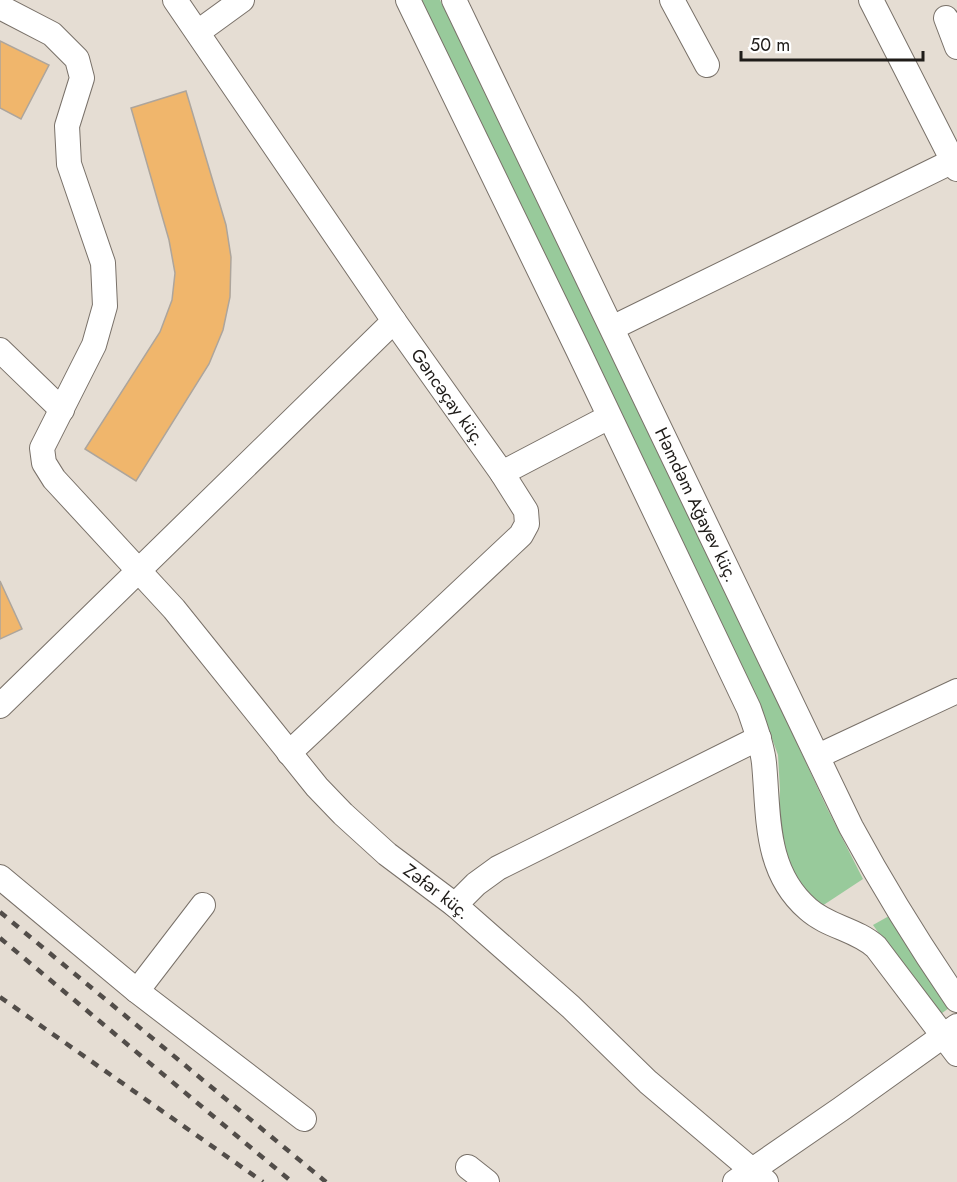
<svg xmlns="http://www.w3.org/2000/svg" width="957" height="1182" font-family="Jost,sans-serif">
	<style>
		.green { fill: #98ca9b }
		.building { fill: #f0b66c; stroke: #ada59c; stroke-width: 1.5 }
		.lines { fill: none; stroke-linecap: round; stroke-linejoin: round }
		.minor-casing { stroke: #797169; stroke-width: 26 }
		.minor { stroke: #fff; stroke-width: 24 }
		.rail { stroke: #524d49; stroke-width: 4.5; stroke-dasharray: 8 8; stroke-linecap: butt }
		.labels { text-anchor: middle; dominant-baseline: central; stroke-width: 4.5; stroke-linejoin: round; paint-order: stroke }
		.street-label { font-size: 18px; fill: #1f1c19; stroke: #fff }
	</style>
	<rect width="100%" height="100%" fill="#e5ddd3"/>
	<!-- green -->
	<g class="green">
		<polygon points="419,0 440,0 711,558 827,808 863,879 822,906 802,890 785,856 778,828 780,790 778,755 756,695"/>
		<polygon points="889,916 949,1008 938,1016 873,925"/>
	</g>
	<!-- building -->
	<g class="building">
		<polygon points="0,41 49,65 21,119 0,108"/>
		<polygon points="186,91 226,225 231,257 230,297 223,330 209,364 136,481 85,449 160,332 172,300 175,273 169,240 131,108"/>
		<polygon points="0,581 22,629 0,639"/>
	</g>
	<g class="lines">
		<!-- minor casing -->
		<g class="minor-casing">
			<g id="minor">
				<path id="s1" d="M175,0l219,321 108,152 24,38 1,13 -6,11 -232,218"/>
				<path d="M408,0l170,350 171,359c6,18 13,35 15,54 5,52 0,108 44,146 20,18 48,20 68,38l81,107"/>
				<path id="s2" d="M454,0l397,827c33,61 67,116 106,173"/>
				<polyline points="672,0 707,65"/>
				<polyline points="871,0 957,169"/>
				<path id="s3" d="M0,7l52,27 25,25 5,19 -15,48 2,38 34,99 2,43 -11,39 -52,103 2,15 10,16 120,130 143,178 26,27 44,40 68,51 116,102 77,75 118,100"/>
				<polyline points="946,18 957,47"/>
				<polyline points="198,32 242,0"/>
				<polyline points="612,328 953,161"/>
				<polyline points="0,350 62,410"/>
				<polyline points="502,473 609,417"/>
				<polyline points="0,706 394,321"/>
				<polyline points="818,756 957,691"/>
				<polyline points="0,877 137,991 304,1119"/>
				<polyline points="455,905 476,884 498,868 759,738"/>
				<polyline points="137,991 203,905"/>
				<polyline points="468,1167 487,1182"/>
				<polyline points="735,1182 841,1109 957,1026"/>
			</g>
		</g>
		<!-- minor -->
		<use href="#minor" class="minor"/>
		<!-- rail -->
		<g class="rail">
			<polyline points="0,912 326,1182"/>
			<polyline points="0,938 292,1182"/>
			<polyline points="0,997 263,1182"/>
		</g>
	</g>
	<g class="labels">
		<!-- street labels -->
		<g class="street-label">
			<text stroke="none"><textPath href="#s1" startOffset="482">Gəncəçay küç.</textPath></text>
			<text stroke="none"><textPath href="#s2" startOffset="560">Həmdəm Ağayev küç.</textPath></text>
			<text stroke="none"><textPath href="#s3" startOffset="1104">Zəfər küç.</textPath></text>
		</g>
	</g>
	<!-- scale -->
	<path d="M741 51v9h182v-9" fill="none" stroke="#1f1c19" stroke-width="3"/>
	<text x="750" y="51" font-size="18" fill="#1f1c19" stroke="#ffffff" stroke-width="4.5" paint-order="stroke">50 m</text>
</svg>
